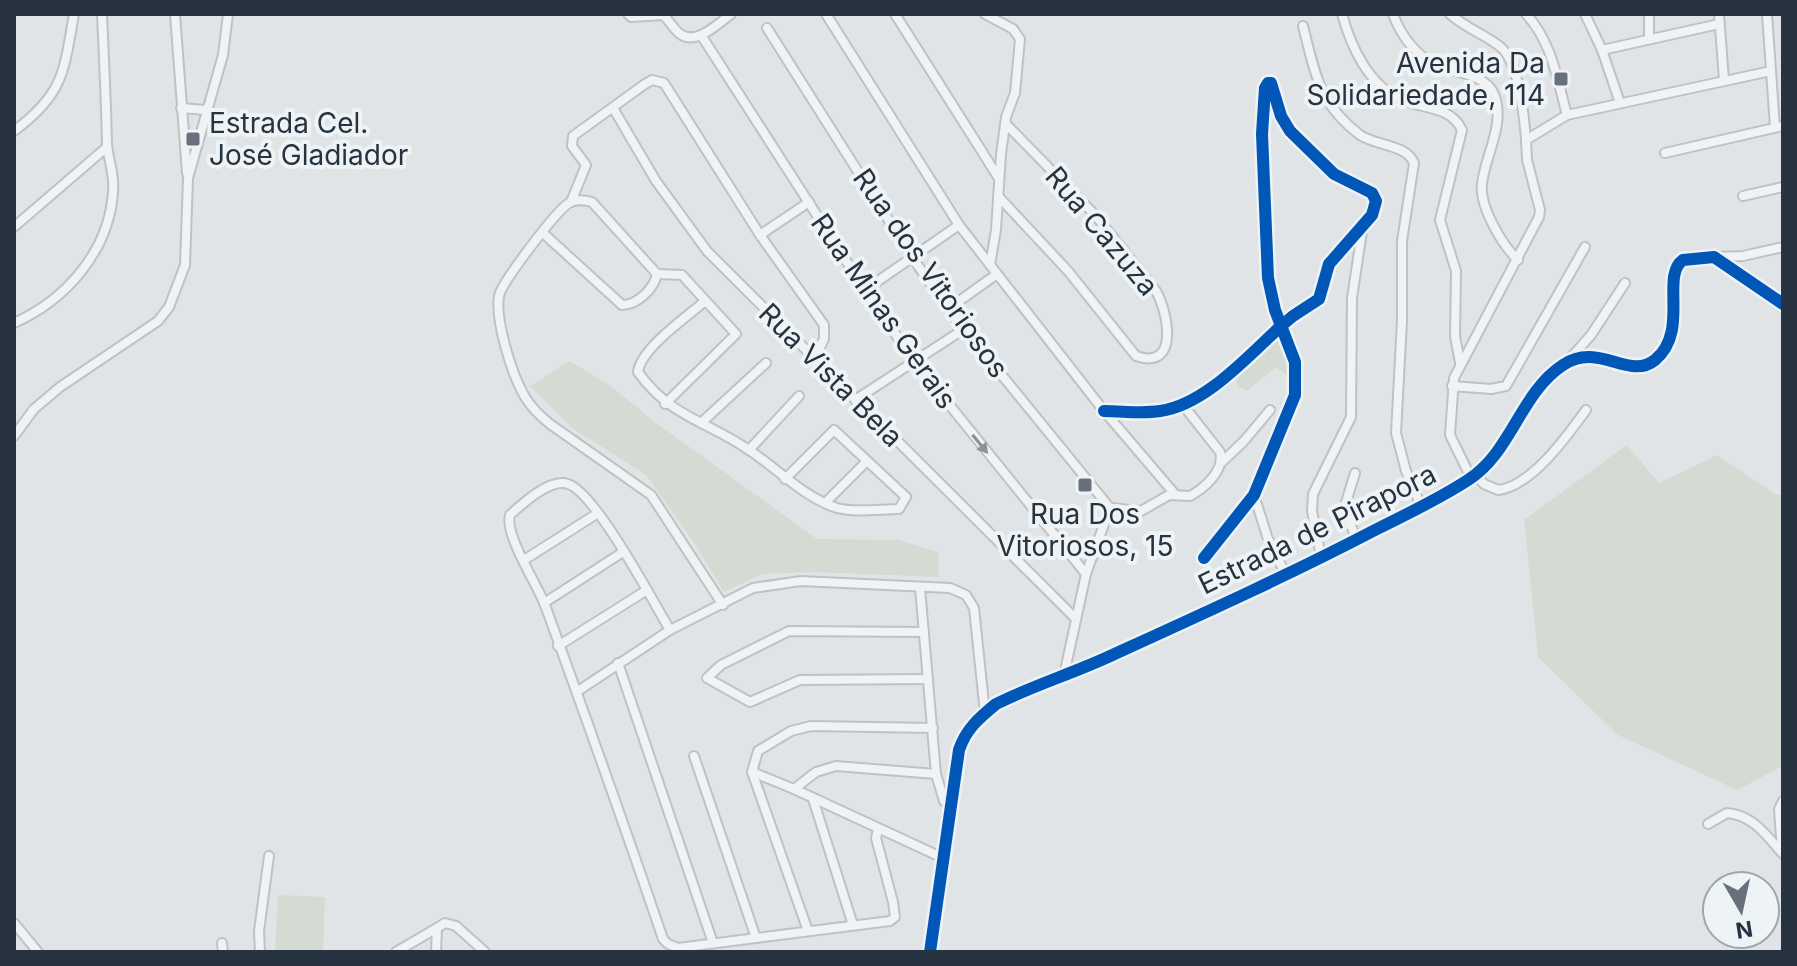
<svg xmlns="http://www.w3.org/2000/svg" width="1797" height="966" font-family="Inter,sans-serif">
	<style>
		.green { fill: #d3dbd2 }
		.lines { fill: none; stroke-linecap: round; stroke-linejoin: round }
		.street-casing { stroke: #bfc2c5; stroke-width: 12 }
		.street { stroke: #f1f2f3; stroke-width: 8 }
		.cycleway-casing { stroke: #eef3f6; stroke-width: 17 }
		.cycleway { stroke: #0057b8; stroke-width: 12 }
		.oneway { fill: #8c929a }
		.poi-dot { fill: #68717b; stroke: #eef3f6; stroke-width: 3 }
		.labels { text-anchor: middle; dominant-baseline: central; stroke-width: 8; stroke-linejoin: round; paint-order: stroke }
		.poi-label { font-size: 28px; fill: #273341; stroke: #eef3f6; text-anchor: end }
		.street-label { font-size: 28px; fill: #273341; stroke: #eef3f6 }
	</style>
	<rect width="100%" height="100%" fill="#e1e4e7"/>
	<!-- green -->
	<g class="green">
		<polygon points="1278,335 1287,359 1289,377 1276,367 1247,391 1237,386 1236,371"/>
		<polygon points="570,361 612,387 656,423 817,539 899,540 938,552 939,577 815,572 762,574 724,592 693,541 646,475 572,428 530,386"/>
		<polygon points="1627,445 1659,483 1717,455 1777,495 1783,494 1783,766 1737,790 1618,735 1538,657 1524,520"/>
		<polygon points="278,895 325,897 323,952 275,952"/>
	</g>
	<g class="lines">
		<!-- street casing -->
		<g class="street-casing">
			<g id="street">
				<polyline points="175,14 187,173"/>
				<path d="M628,14l3,3 32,-2c7,6 10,14 17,19 16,12 39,-11 51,-20"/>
				<polyline points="826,14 959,225 1104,411 1174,493"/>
				<polyline points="895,14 998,177"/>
				<polyline points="985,14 1013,29 1020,39 1015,93 1006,117 1001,154 996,230 990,265"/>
				<path d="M1342,14c9,33 27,72 60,86 21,9 49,6 60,30l-22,90 16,51 -1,65 5,27"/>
				<path d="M1393,14c7,19 20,37 37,48 18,11 55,10 64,32 12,30 -9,61 -12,90 -3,22 20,61 36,76"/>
				<path d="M1450,14c14,13 32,19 48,31 21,14 26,70 28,95"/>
				<polyline points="1585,14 1602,50 1620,103"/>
				<polyline points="1649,14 1649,38"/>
				<polyline points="1719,14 1724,80"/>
				<polyline points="1767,14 1775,127"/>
				<path d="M1303,26c12,47 16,78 57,109 16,11 46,9 54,28l-12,78v80l-6,112 10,38 15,35"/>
				<polyline points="767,28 912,257 948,309 1110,508"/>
				<polyline points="701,35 865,290 914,361 1086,574"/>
				<polyline points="1602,50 1719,24"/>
				<polyline points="181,108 206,110"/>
				<polyline points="613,108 656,181 707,251 1076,619"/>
				<polyline points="1567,115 1771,71"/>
				<path d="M14,131c50,-37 50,-60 60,-117"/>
				<polyline points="1665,153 1783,126"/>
				<path d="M998,196l70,75 68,85c44,15 32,-44 20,-65l-60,-75 -90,-92"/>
				<polyline points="1743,196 1783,187"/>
				<polyline points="571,202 586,165 572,146 573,136 645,84 652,80 664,83 760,235 824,325 824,339 815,358"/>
				<polyline points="14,227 107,147"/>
				<path d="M543,233l79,72c15,0 32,-16 35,-31"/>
				<polyline points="760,235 809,202"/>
				<polyline points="1714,257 1743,256 1783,247"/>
				<path d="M657,274l-65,-72c-7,-2 -16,-3 -23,1 -13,8 -67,79 -70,93 -4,25 13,79 26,101 6,10 15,19 25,27l101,71 72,110"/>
				<polyline points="657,274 682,275 736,334 665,404"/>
				<polyline points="865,290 959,225"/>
				<path d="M705,301c-18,16 -64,47 -67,71 32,45 69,49 111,78 29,19 54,47 88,58 19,5 43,1 62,1l7,-12 -72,-67 -49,49"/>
				<polyline points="948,309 997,274"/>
				<path d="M14,323c52,-23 95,-72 99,-131 2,-17 -5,-32 -6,-49 -1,-43 -3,-86 -5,-129"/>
				<polyline points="1568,361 1591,335 1625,283"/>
				<polyline points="1452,386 1491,389 1506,386 1585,247"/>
				<polyline points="855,400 964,329"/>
				<path d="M1104,411c19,0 37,3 56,0 45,-6 88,-55 121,-85l12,-10 26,-17 10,-35 43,-49 4,-14 -4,-8 -38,-19 -44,-43 -9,-15 -10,-33h-3l-3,5 -3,46 6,144 7,32 20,52v33l-41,100 -50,63"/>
				<polyline points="701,423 766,363"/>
				<polyline points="14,436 34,409 60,387 158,321 169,307 185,265 188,178 223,55 228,14"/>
				<polyline points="749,450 799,396"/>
				<polyline points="1222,462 1244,441 1270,410"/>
				<polyline points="1355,473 1344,509 1357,540"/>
				<path d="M1475,474l9,10 14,6c34,-4 69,-54 88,-80"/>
				<path d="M1471,478l-21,-43 4,-57 85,-161 1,-7 -13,-50 -1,-20 41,-25c-10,-36 -15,-73 -41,-101"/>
				<polyline points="1254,495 1268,539 1286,575"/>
				<polyline points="825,503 867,461"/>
				<path d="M1110,508l31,3 28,-16 21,1c15,-8 35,-26 30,-44l-37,-47"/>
				<polyline points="1321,557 1312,511 1313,494 1351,417 1352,298 1363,225"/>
				<polyline points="524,560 598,513"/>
				<polyline points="920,588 936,774 944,801 951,807"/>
				<polyline points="544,603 623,552"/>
				<path d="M670,630c-16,-27 -75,-138 -102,-146 -18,-6 -46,20 -58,31 -6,19 27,69 35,90 40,110 80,222 118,334l5,5 10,4 212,-27 5,-4 -2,-15 -17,-64 2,-9"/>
				<polyline points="924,632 789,631 721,665 707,678 750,702 800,680 928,679"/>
				<polyline points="558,646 647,590"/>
				<polyline points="618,663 713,943"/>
				<polyline points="1064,675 1086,574 1110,508"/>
				<polyline points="578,691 670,630 753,588 801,581 950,588 966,595 974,608 985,713"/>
				<polyline points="694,756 756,938"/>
				<polyline points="752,772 794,789 943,858"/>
				<polyline points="794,789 816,772 836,766 936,774"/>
				<polyline points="813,799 853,925"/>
				<path d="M1708,824l19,-11c26,2 40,23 56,41"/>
				<polyline points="1782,852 1779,809 1783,801"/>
				<polyline points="14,923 38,952"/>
				<polyline points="808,931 752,772 758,751 791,731 811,726 933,728"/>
				<polyline points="222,943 223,952"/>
				<polyline points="260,952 259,931 269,856"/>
				<polyline points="396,952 437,928"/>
				<polyline points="436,952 437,928 445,923 456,926 485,952"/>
				<path d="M930,952l29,-202c7,-21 20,-32 37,-46 36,-18 75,-30 112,-47 90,-41 181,-82 269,-128 30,-15 62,-30 91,-49 44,-28 52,-87 95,-115 36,-24 66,16 92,-5 35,-29 5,-84 28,-100l31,-3 69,47"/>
			</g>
		</g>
		<!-- street -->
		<use href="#street" class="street"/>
		<!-- cycleway casing -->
		<g class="cycleway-casing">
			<g id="cycleway">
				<path d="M1104,411c19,0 37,3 56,0 45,-6 88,-55 121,-85l12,-10 26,-17 10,-35 43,-49 4,-14 -4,-8 -38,-19 -44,-43 -9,-15 -10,-33h-3l-3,5 -3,46 6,144 7,32 20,52v33l-41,100 -50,63"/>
				<path d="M930,952l29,-202c7,-21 20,-32 37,-46 36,-18 75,-30 112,-47 90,-41 181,-82 269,-128 30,-15 62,-30 91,-49 44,-28 52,-87 95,-115 36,-24 66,16 92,-5 35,-29 5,-84 28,-100l31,-3 69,47"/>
			</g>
		</g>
		<!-- cycleway -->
		<use href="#cycleway" class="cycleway"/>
	</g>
	<!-- one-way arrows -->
	<defs><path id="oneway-solid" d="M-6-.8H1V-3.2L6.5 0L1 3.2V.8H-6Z" transform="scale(2)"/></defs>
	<use class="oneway" href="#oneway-solid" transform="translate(980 444) rotate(51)"/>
	<!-- markers -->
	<g class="poi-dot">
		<rect x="1553" y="71" width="16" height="16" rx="4"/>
		<rect x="185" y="131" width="16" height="16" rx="4"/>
		<rect x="1077" y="477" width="16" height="16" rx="4"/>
	</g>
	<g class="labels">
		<!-- poi labels -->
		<g class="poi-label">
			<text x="1545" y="63">Avenida Da<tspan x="1545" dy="32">Solidariedade, 114</tspan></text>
			<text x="209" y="123" text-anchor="start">Estrada Cel.<tspan x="209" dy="32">José Gladiador</tspan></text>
			<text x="1085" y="514" text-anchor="middle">Rua Dos<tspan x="1085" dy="32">Vitoriosos, 15</tspan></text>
		</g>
		<!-- street labels -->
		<g class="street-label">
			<text transform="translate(1102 231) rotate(50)">Rua Cazuza</text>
			<text transform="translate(931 273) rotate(55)">Rua dos Vitoriosos</text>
			<text transform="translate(884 311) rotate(55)">Rua Minas Gerais</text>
			<text transform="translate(831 375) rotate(45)">Rua Vista Bela</text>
			<text transform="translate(1317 529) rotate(-26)">Estrada de Pirapora</text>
		</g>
	</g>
	<!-- border -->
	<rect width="1797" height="966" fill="none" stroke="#273341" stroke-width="32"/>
	<!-- north arrow -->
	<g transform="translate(1741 910) rotate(171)"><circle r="38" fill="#eef3f6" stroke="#9ea6ae" stroke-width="2"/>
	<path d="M0-6L14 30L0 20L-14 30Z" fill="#68717b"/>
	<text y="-12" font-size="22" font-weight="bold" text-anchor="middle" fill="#273341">N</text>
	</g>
</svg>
